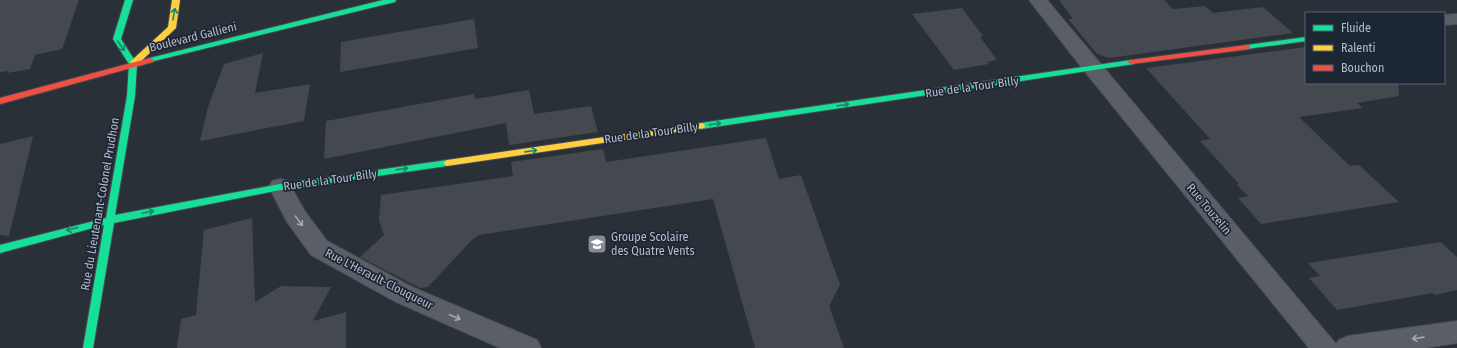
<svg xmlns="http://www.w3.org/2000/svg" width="1457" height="348" font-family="'Fira Sans Condensed',sans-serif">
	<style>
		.building { fill: #444950 }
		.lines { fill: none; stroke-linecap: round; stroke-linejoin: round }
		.street-casing { stroke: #484c53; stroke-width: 2 }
		.fast-casing { stroke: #484c53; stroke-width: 2 }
		.slow-casing { stroke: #484c53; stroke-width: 2 }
		.jam-casing { stroke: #484c53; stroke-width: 2 }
		.street { fill: #5a5e66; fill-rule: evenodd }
		.fast { fill: #16e098; fill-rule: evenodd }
		.slow { fill: #ffcf43; fill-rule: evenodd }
		.jam { fill: #f24e42; fill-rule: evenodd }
		.oneway { stroke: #1a8366 }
		.oneway2 { stroke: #a2a9b5 }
		.labels { text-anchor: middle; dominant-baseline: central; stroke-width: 3.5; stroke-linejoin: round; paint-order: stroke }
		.street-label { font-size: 12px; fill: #b4bcc9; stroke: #1d2633 }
		.poi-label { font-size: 12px; fill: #b4bcc9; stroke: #1d2633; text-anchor: start }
	</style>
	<rect width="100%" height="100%" fill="#2a3038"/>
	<!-- building -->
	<g class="building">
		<polygon points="0,0 79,0 62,49 35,55 30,69 7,73 8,71 0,72"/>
		<polygon points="1059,0 1164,0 1173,9 1205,6 1213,13 1263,7 1293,33 1109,58 1097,54 1068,19 1073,19"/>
		<polygon points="962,8 983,36 980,37 997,60 987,62 989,64 954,70 912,14"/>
		<polygon points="474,19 478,48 340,72 341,42"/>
		<polygon points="1306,47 1306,83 1398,83 1399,96 1357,103 1363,108 1299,117 1350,166 1359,165 1399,202 1261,224 1238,198 1248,196 1237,185 1239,184 1200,141 1210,139 1146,68"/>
		<polygon points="263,53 255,93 310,84 304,121 200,141 208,107 224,64"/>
		<polygon points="529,90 534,114 591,106 598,132 509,145 506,123 324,159 326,121 474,94 475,99"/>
		<polygon points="33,136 9,236 0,235 0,144"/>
		<polygon points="766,138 779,179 801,175 840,285 829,306 844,348 755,348 713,199 479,235 473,239 428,287 420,288 360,257 384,235 379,220 381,195 513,176 511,162 603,149 606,162"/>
		<polygon points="252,218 255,302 281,286 331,287 313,321 346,312 346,348 177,348 181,319 196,315 204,230"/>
		<polygon points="1441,242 1457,257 1457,290 1435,295 1433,293 1337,310 1309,278 1320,276 1308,263"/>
	</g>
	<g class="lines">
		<!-- street casing -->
		<g class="street-casing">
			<g id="street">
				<polygon points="1029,0 1047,0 1336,344 1339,340 1348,336 1457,321 1457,343 1425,348 1309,348 1086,73"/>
				<polygon points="1457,14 1457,24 1444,25 1444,15"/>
				<polygon points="280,179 288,181 304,210 327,241 412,287 537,340 541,348 500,348 394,301 311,255 287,222 269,187 272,181"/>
			</g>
		</g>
		<!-- fast casing -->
		<g class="fast-casing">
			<g id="fast">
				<polygon points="125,0 133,0 121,39 137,64 135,96 115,215 280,184 447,160 451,163 447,166 280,190 114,223 93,348 83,348 104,225 0,253 0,245 106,218 127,96 129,64 113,39"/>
				<polygon points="383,0 396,0 395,2 150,62 146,60 150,58"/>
				<polygon points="1306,37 1306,41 1247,49 1243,47 1247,45"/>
				<polygon points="1131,60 1134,60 1135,62 1134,64 701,129 697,126 701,123"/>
			</g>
		</g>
		<!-- slow casing -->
		<g class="slow-casing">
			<g id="slow">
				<polygon points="172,0 180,0 176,28 137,65 131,65 130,63 131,61 168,27"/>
				<polygon points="701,123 704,124 705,126 704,128 447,166 443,163 447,160"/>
			</g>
		</g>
		<!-- jam casing -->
		<g class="jam-casing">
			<g id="jam">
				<polygon points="1247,45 1250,45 1250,49 1131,64 1127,62 1131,60"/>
				<polygon points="150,58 154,60 153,62 0,104 0,98"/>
			</g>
		</g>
		<!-- street -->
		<use href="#street" class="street"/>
		<!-- fast -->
		<use href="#fast" class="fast"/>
		<!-- slow -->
		<use href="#slow" class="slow"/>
		<!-- jam -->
		<use href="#jam" class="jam"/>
	</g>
	<!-- one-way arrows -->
	<defs><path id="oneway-shaft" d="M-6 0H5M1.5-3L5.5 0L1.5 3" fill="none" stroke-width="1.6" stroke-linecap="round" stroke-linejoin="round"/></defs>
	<g class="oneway">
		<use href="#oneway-shaft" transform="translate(174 14) rotate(-80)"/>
		<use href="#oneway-shaft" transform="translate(121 46) rotate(56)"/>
		<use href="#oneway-shaft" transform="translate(843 105) rotate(-8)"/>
		<use href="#oneway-shaft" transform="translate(715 124) rotate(-8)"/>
		<use href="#oneway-shaft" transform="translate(531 151) rotate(-8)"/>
		<use href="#oneway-shaft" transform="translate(402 169) rotate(-8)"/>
		<use href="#oneway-shaft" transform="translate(148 212) rotate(-12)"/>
		<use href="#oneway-shaft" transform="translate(72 229) rotate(166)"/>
	</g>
	<g class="oneway2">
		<use href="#oneway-shaft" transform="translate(299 221) rotate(54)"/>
		<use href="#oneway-shaft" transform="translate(455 317) rotate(23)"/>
		<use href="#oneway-shaft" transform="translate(1418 338) rotate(172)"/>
	</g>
	<!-- icons -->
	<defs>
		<g id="school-square" transform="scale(1)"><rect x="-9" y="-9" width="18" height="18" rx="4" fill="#848b96" stroke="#1d2633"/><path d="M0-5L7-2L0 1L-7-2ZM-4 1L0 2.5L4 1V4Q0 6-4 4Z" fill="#fff"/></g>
	</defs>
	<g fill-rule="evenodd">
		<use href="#school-square" x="597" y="244"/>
	</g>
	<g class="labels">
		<!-- street labels -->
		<g class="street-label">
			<text transform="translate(193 37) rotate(-14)">Boulevard Gallieni</text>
			<text transform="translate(972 87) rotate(-8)">Rue de la Tour Billy</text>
			<text transform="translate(651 133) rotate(-8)">Rue de la Tour Billy</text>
			<text transform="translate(330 180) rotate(-8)">Rue de la Tour Billy</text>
			<text transform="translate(100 204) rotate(-80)">Rue du Lieutenant-Colonel Prudhon</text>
			<text transform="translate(1209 209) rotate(50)">Rue Touzelin</text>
			<text transform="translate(379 279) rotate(27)">Rue L'Herault-Clouqueur</text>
		</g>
		<!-- poi labels -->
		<g class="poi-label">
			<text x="611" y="237">Groupe Scolaire<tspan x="611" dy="14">des Quatre Vents</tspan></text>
		</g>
	</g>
	<!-- legend -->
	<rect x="1305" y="12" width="140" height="72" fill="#1d2633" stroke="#59626f"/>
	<rect x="1313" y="25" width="20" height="6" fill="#16e098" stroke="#59626f"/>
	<text x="1341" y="32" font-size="12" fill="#b4bcc9">Fluide</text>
	<rect x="1313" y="45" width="20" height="6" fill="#ffcf43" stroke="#59626f"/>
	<text x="1341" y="52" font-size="12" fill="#b4bcc9">Ralenti</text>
	<rect x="1313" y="65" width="20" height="6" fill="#f24e42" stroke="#59626f"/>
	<text x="1341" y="72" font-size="12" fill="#b4bcc9">Bouchon</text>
</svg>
